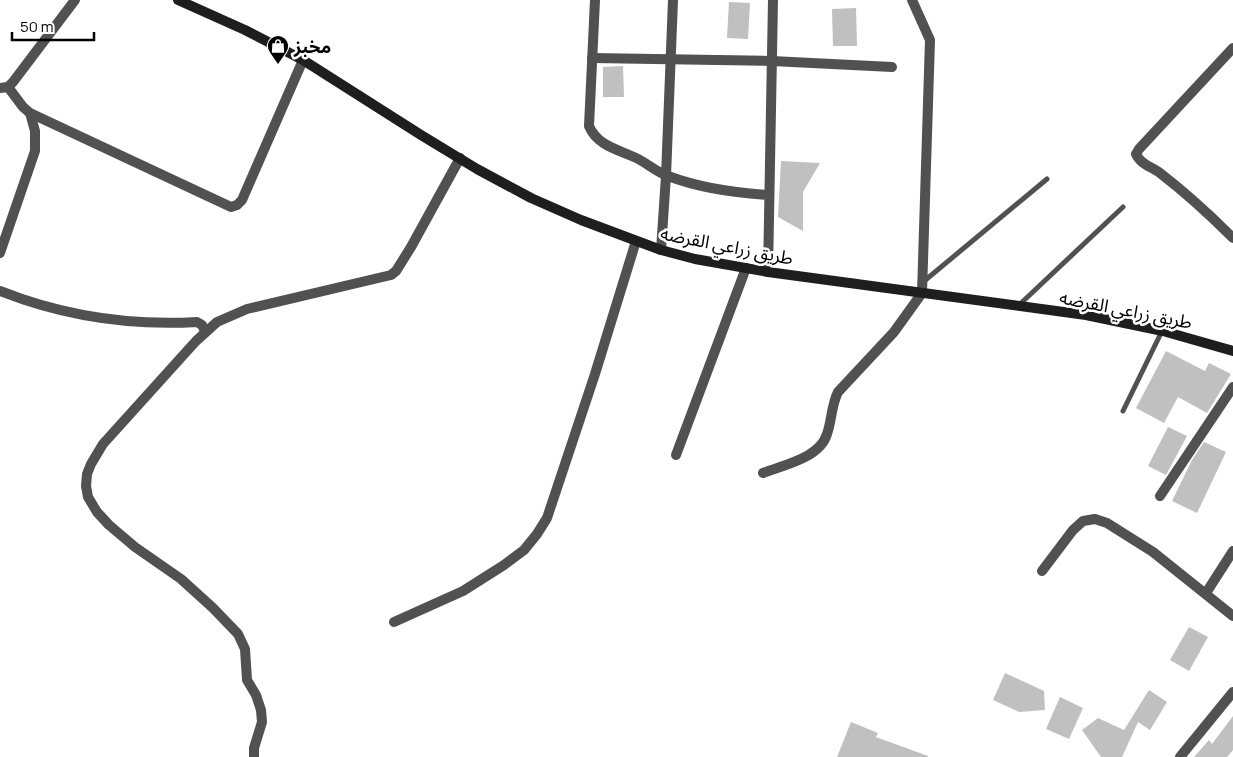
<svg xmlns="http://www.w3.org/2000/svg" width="1233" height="757" font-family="Manrope,'Noto Sans Arabic',sans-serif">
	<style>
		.building { fill: #c0c0c0 }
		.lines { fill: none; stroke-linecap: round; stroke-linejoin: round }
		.service { stroke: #515151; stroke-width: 5 }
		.minor { stroke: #515151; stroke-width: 10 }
		.secondary { stroke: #1e1e1e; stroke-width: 10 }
		.labels { text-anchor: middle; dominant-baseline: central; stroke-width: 5; stroke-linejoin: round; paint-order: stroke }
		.poi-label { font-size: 18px; font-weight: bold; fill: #000; stroke: #fff; text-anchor: start }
		.street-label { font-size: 18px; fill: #000; stroke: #fff }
	</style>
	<rect width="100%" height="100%" fill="#fff"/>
	<!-- building -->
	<g class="building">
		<polygon points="729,2 750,3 748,39 727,38"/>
		<polygon points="856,8 857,46 833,46 832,9"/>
		<polygon points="623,66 624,97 603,97 603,67"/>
		<polygon points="781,161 820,163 803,192 803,231 778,217"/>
		<polygon points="1166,351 1205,371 1209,363 1231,374 1207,413 1178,397 1164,423 1136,408"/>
		<polygon points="1168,427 1187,436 1166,475 1148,466"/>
		<polygon points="1204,442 1226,452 1197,513 1172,501 1192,460"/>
		<polygon points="1189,627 1208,637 1189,671 1170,660"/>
		<polygon points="1005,673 1044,691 1045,710 1019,712 993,700"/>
		<polygon points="1149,690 1167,702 1150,730 1138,722 1122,757 1101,757 1082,730 1098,718 1124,730"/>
		<polygon points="1060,697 1083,708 1069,739 1046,729"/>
		<polygon points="1233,716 1233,750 1227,757 1194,757 1209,740 1212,744"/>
		<polygon points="851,722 878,733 876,737 928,756 928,757 837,757"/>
	</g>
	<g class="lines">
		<!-- service -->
		<g class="service">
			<polyline points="923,282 1047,179"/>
			<polyline points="1018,306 1123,207"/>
			<polyline points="1123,411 1162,331"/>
		</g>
		<!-- minor -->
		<g class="minor">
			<path d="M595,0l-6,126c8,19 27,23 45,31 12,5 22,15 34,19 32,12 67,17 101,19"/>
			<path d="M1233,48l-94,101 -3,5c4,10 16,13 24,19 26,20 50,42 73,65"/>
			<polyline points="592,58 772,61 892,67"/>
			<polyline points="8,87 23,107 30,113 231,207 237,205 242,200 303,60"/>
			<polyline points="0,88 8,87 13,82 75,0"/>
			<polyline points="661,250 666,176 673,0"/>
			<polyline points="0,253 35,151 35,131 30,113"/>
			<polyline points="768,272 773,0"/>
			<path d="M0,291c63,25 129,35 197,31l5,3 3,6"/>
			<polyline points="676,455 746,268"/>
			<path d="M763,473c20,-8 57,-15 64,-39 5,-14 4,-28 11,-42l56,-60 28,-39 8,-253 -18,-40"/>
			<polyline points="1160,496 1233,387"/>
			<polyline points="1042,571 1073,530 1083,521 1095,519 1107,523 1153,552 1233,616"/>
			<polyline points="1206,593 1233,551"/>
			<polyline points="394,622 463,591 504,565 524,550 537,534 547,518 595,374 636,241"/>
			<polyline points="254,757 254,748 262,722 261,710 256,695 247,680 245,649 238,634 213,608 181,579 135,547 109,525 97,512 88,497 86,486 87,474 91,464 103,444 196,341 217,322 247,309 391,275 396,271 411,247 460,158"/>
			<polyline points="1180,757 1233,692"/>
		</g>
		<!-- secondary -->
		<polyline class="secondary" points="178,0 245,30 303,60 421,135 477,169 531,198 581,220 661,250 695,259 768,272 1086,315 1163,331 1233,351"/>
	</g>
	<!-- icons -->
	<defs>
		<g id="shop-pin" transform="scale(1.125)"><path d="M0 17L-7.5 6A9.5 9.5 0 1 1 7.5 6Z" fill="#000" stroke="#fff"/><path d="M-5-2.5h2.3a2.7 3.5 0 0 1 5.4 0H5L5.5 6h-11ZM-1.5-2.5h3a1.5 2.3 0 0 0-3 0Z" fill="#fff"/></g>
	</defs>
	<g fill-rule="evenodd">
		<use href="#shop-pin" x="278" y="46"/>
	</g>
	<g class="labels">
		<!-- poi labels -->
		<g class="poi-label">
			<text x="294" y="46">مخبز</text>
		</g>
		<!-- street labels -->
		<g class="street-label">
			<text transform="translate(727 245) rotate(11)">طريق زراعي القرضه</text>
			<text transform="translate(1126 309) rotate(11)">طريق زراعي القرضه</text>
		</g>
	</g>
	<!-- scale -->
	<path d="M12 32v8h82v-8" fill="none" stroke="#000000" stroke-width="2.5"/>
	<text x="20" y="32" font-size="15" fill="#000000" stroke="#ffffff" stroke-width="4" paint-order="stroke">50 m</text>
</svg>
